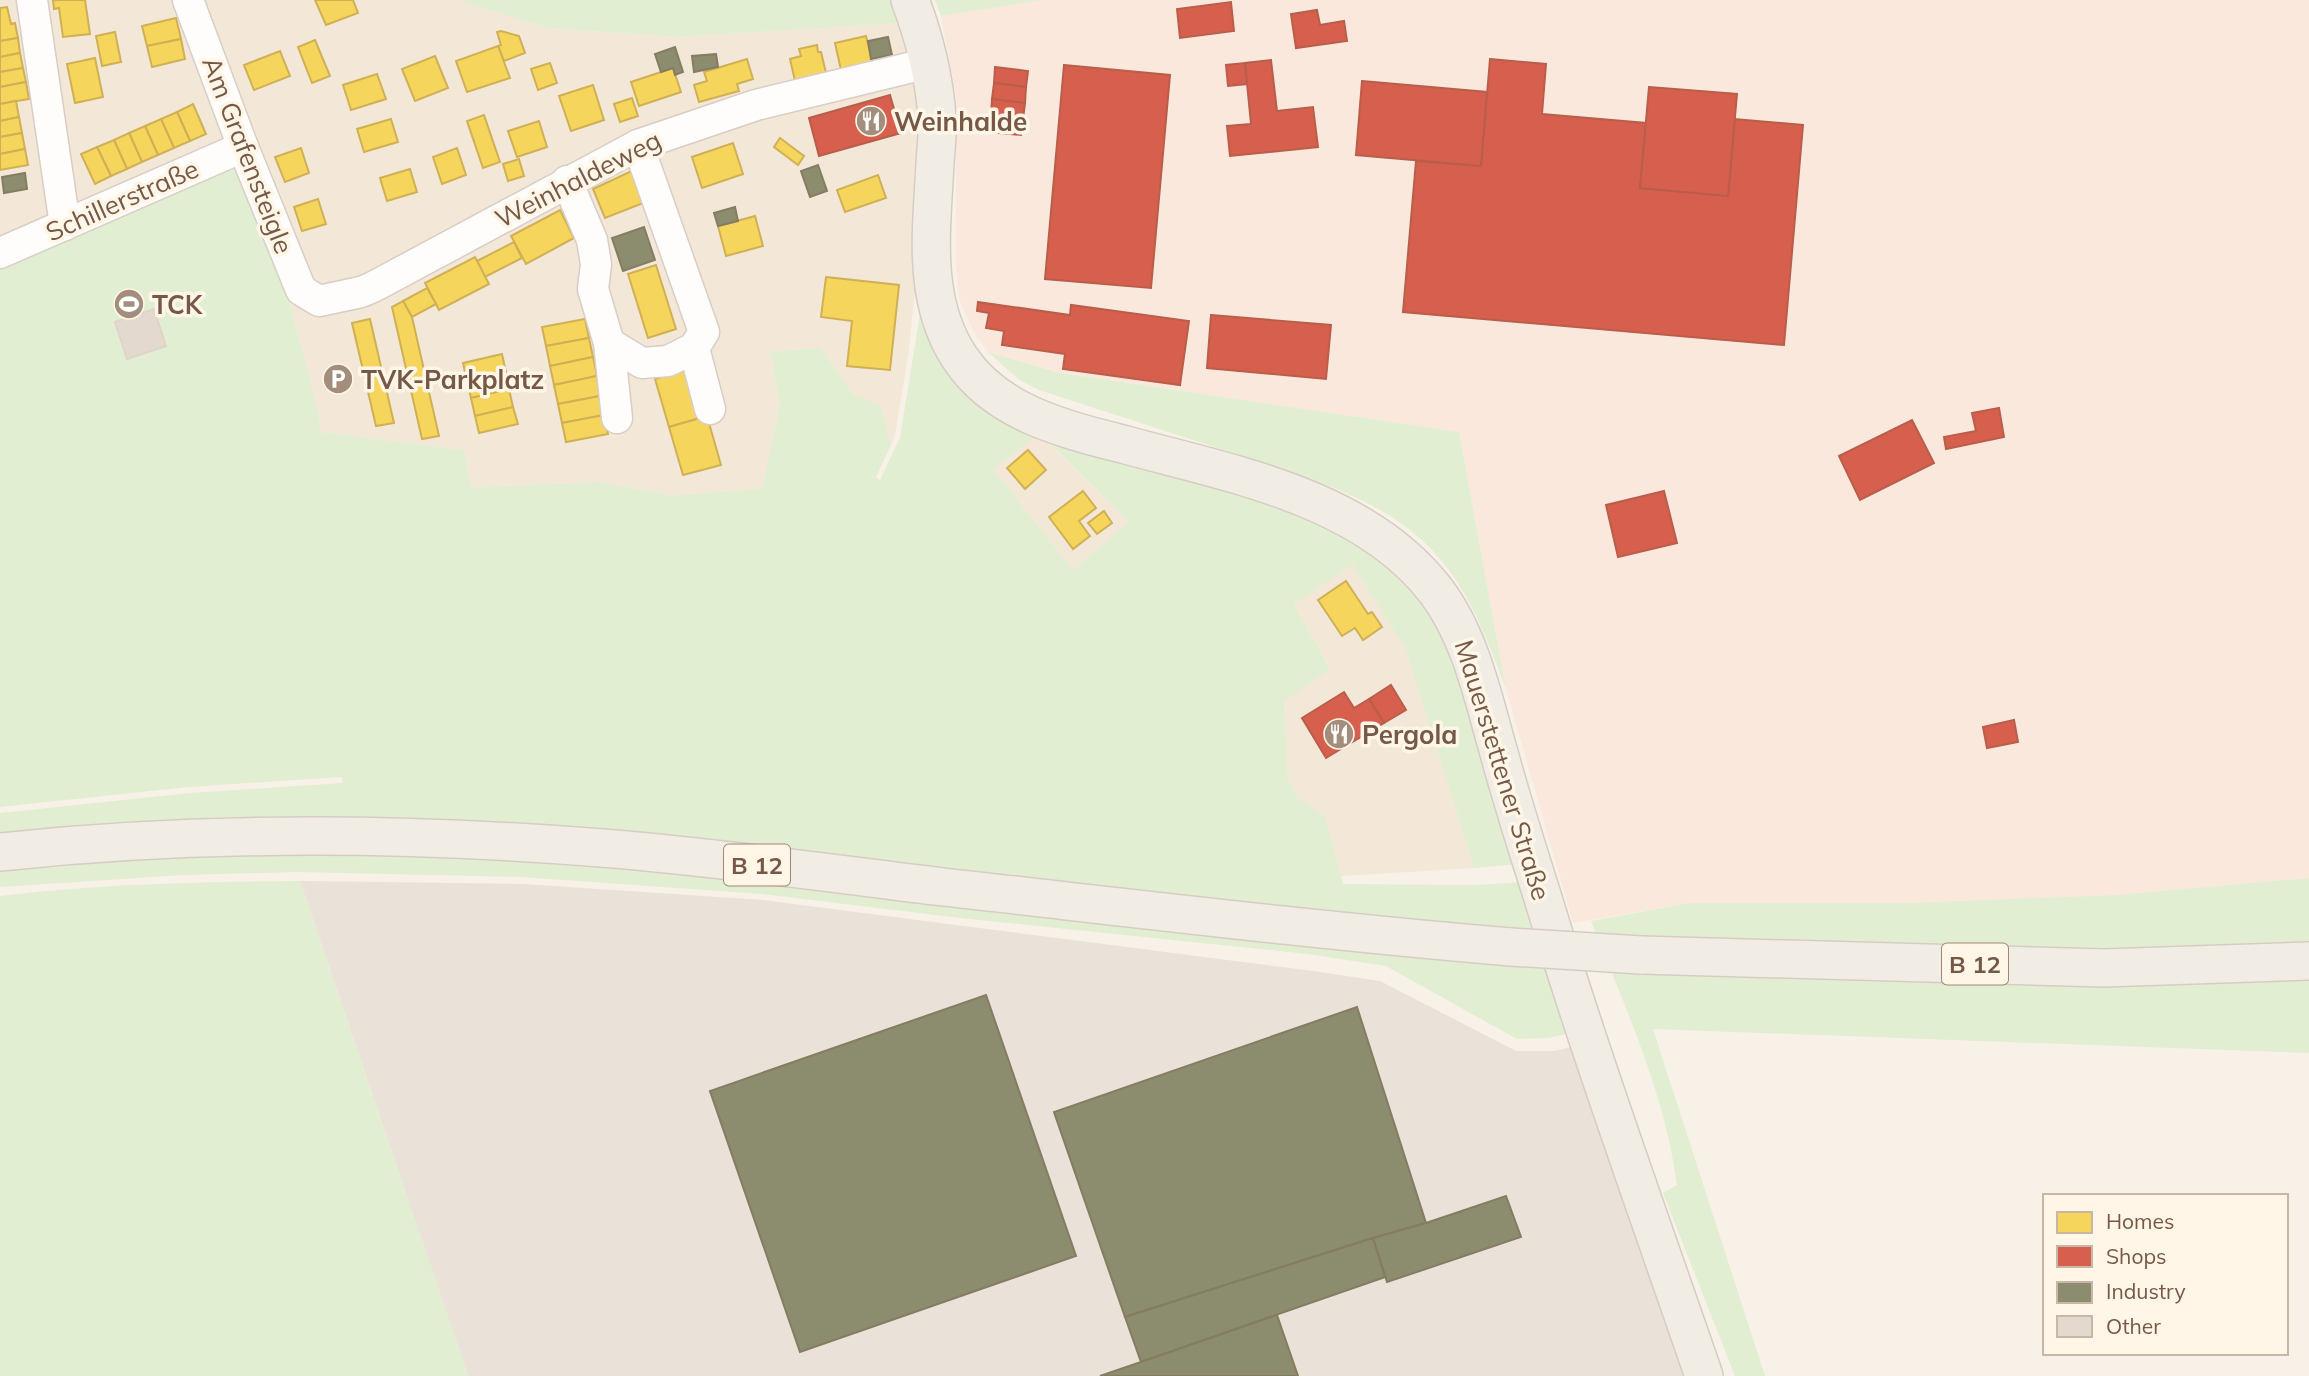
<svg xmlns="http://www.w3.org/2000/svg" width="2309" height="1376" font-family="Mulish,sans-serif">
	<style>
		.residential { fill: #f3e7d7 }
		.commercial { fill: #fbe8dc; fill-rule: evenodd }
		.industrial { fill: #eae1d8 }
		.green { fill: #e2eed1; fill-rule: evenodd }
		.homes { fill: #f6d55c; stroke: #d0b055; stroke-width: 2 }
		.shops { fill: #d6604d; stroke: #b95e4b; stroke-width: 2 }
		.industry { fill: #8c8c6e; stroke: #857c62; stroke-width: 2 }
		.building { fill: #e3d9cf; stroke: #e0d4c9; stroke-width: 2 }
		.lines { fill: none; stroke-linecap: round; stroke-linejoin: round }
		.minor-casing { stroke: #d8cec5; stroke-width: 33 }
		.major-casing { stroke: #d6ccc3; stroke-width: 40 }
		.minor { stroke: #fefdfb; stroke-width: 30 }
		.major { stroke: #f2ede4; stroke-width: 37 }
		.major-bridge-casing { stroke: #d6ccc3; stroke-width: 40; stroke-linecap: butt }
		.major-bridge { stroke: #f2ede4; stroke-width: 37 }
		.labels { text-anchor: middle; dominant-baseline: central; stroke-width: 7; stroke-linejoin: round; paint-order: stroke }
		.shield { fill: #fff6e8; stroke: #9f8777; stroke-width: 2 }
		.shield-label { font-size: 24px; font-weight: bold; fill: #765846 }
		.poi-label { font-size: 26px; font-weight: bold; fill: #765846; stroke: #fff6e8; text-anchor: start }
		.street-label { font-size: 26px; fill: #765846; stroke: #fff6e8 }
	</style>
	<rect width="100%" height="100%" fill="#f7f1e7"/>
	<!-- residential -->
	<g class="residential">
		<polygon points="0,0 457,0 549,28 677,37 905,23 919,70 921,231 909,349 895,435 891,445 880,405 854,395 820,348 770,351 780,404 762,489 669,495 599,482 471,487 464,450 321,432 317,408 288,295 64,242 0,268"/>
		<polygon points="1038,433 1129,522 1073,570 993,469"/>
		<polygon points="1353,565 1405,648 1474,868 1341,876 1325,818 1299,799 1288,779 1284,700 1330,668 1294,604"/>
	</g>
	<!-- commercial -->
	<path class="commercial" d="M1044,0h1265v878l-194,17 -212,8h-213l-117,20 -67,-234 -47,-257 -399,-59 -72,-21 -13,-18 -16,-35 -3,-30v-173l-15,-80zM1231,3l3,28 -54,6zM1317,10l3,15 24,-4 3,20 -51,7 -5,-34zM1490,59l56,5 -4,50 104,9 3,-36 88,7 -2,25 49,226 -381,-33 13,-151 -60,-6 6,-74 125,11zM1271,61l6,50 36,-4 4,40 -90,-20 24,-3 -4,-40 -21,-19zM1064,65l106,10 -19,213 -106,-9zM979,302l91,13 2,-10 116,16 -8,64 -117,-16 2,-15 -61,-23 -17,-3 2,-15zM1212,315l119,10 -5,54 -119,-11zM1999,408l5,29 -58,11 -2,-11 32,-6 -3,-18zM1912,420l21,43 -72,37 -22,-44zM1606,505l70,38 -58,14zM2013,720l5,22 -30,6 -5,-21z"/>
	<!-- industrial -->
	<polygon class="industrial" points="300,881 523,884 763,900 1313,971 1380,981 1516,1051 1554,1051 1576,1046 1687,1376 468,1376"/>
	<!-- green -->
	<g class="green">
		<polygon points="457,0 897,0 905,23 677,37 549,28"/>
		<polygon points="935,0 1044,0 941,16"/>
		<path d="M237,165l51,130 29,113 4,24 143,18 7,37 128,-5 70,13 93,-6 18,-85 -10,-53 50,-3 34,47 26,10 11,40 -15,32 4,3 20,-42 24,-149 8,27 17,35 21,33 25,18 48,25 204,60 88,32 42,25 38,32 19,23 16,31 21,62 47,172 -44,4 -69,-220 -52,-83 -59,39 36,65 -46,32 4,78 11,20 26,18 18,67 133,1 46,-3 48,151 -21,5 -32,1 -131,-73 -78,-12 -339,-35 -207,-25 -241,-17 -224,-5 -114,3 -183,12v-26l211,-16 268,5 375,32 118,18 542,60 -8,-31 -120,-6c-136,-17 -273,-31 -410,-47 -115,-14 -231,-29 -347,-39 -208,-18 -421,-16 -629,4v-28l190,-20 153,-10 -1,-6 -154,10 -188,20v-539zM154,310l12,36 -39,12 -12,-36zM1039,433l90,89 -56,48 -80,-101z"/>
		<path d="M988,352l72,21 399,59 47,257c-19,-50 -37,-101 -75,-140 -53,-55 -134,-74 -204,-98 -63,-20 -125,-41 -188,-61l-20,-10z"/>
		<path d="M2309,878v175l-656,-24 112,347h-30l-72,-183 14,-8c-12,-92 -52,-178 -86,-264l99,-18h213l212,-8z"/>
		<path d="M300,881l168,495h-468v-480c100,-12 199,-14 300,-15z"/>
	</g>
	<!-- homes -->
	<g class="homes">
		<polygon points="53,0 85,0 90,34 63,37 59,8 54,9"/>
		<polygon points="315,0 353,0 358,13 326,25"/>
		<polygon points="7,7 11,24 15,23 18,38 0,41 0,8"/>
		<polygon points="176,18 181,39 147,46 142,26"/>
		<polygon points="501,31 519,36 525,53 504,61 498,46 501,45 497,32"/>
		<polygon points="115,32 121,62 102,66 96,36"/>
		<polygon points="866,36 873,64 841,70 835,43"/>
		<polygon points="18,38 20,53 0,57 0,41"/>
		<polygon points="181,39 185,59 152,67 147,46"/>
		<polygon points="315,40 330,76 312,83 298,47"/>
		<polygon points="817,45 818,52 821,52 826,73 795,81 790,59 801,56 799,49"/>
		<polygon points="498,46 510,78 467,92 456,61"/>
		<polygon points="280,51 290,76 254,90 244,65"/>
		<polygon points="20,53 23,68 0,72 0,57"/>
		<polygon points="435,56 448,88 415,101 402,69"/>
		<polygon points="95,58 103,97 75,103 67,64"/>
		<polygon points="747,59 753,79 737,84 739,91 699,102 694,85 707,81 704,72"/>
		<polygon points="550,63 557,83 538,90 531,69"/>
		<polygon points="23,68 26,82 0,87 0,72"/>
		<polygon points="673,68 681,92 639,106 631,82"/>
		<polygon points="377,74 386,99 351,110 343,85"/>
		<polygon points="26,82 29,99 0,104 0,87"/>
		<polygon points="593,85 604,120 571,131 559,96"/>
		<polygon points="632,98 638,116 620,122 614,104"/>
		<polygon points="16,101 19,117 0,121 0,104"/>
		<polygon points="193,104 206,134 190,141 177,112"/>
		<polygon points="177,112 190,141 174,148 161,119"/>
		<polygon points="484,115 500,162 483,168 467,121"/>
		<polygon points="19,117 22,133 0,137 0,121"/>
		<polygon points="161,119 174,148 158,155 145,126"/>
		<polygon points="391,119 398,142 364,152 357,129"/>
		<polygon points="539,121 547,147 517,157 508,131"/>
		<polygon points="145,126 158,155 142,162 129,133"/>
		<polygon points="22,133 25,149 0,154 0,137"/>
		<polygon points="129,133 142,162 127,169 114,140"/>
		<polygon points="780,138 804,156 798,165 774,147"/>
		<polygon points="114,140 127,169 111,176 97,147"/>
		<polygon points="733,143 743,174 702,188 692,157"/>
		<polygon points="97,147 111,176 95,184 81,154"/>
		<polygon points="301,148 309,173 285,182 275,157"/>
		<polygon points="457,148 466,175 442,184 433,157"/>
		<polygon points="25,149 28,165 0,170 0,154"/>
		<polygon points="519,159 524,176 508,181 503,164"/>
		<polygon points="638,168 651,200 605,218 593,189"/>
		<polygon points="410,169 417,192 387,201 380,178"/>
		<polygon points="878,175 886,198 845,212 837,190"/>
		<polygon points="318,199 326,224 302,231 294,207"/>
		<polygon points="560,210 574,238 526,264 511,236"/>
		<polygon points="755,216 763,246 726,256 718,226"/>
		<polygon points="514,242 522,258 485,277 477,261"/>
		<polygon points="475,257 489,284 439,310 425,283"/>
		<polygon points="656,265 676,329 648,338 628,274"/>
		<polygon points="826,277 899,285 890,370 847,366 852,321 821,317"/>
		<polygon points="427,288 436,304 412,317 403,301"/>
		<polygon points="403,301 412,317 439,436 422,439 392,307"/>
		<polygon points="370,319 394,423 376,426 352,323"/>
		<polygon points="585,319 589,338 546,346 542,327"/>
		<polygon points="589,338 593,357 550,366 546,346"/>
		<polygon points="502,354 506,372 467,381 463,363"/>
		<polygon points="593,357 597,376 554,385 550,366"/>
		<polygon points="693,368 707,416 669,427 655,379"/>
		<polygon points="506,372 509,389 471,398 467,381"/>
		<polygon points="597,376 600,396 558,404 554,385"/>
		<polygon points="509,389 513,407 475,416 471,398"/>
		<polygon points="600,396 604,415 562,423 558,404"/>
		<polygon points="513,407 518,424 479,433 475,416"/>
		<polygon points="604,415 608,434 566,442 562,423"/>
		<polygon points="707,416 721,465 683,475 669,427"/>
		<polygon points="1028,450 1046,470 1025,489 1007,468"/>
		<polygon points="1083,491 1096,508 1079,521 1090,536 1073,549 1049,517"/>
		<polygon points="1104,511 1112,523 1097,534 1088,523"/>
		<polygon points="1346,581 1368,614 1372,612 1382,627 1363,640 1355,628 1342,636 1318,600"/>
	</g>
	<!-- shops -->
	<g class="shops">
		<polygon points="1231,2 1234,31 1180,38 1177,9"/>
		<polygon points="1317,10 1320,25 1344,21 1347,41 1296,48 1291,14"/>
		<polygon points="1490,59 1546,64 1542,114 1646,123 1640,188 1728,196 1735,119 1803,125 1784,345 1403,312 1416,161 1481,166"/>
		<polygon points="1271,60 1277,111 1313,107 1318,147 1230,156 1227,126 1251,124 1245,63"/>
		<polygon points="1245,63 1247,84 1228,86 1226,65"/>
		<polygon points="1064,65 1170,75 1151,288 1045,279"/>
		<polygon points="995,67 1028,71 1026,87 994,83"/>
		<polygon points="1362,81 1487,92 1481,166 1356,155"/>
		<polygon points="994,83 1026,87 1025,103 992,99"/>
		<polygon points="1649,87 1737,94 1728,196 1640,188"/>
		<polygon points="890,95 901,133 819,156 809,118"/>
		<polygon points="992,99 1025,103 1023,119 991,115"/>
		<polygon points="991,115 1023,119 1021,135 989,132"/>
		<polygon points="978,302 1070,315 1071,305 1189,321 1180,385 1063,369 1065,354 1002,345 1004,331 986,328 989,313 977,311"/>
		<polygon points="1211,315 1331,325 1326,379 1207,368"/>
		<polygon points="1999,408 2004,437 1946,449 1944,437 1976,431 1972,413"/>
		<polygon points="1912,420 1934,463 1860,500 1839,456"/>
		<polygon points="1664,491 1677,543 1618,557 1606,505"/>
		<polygon points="1391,685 1406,710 1384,723 1369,699"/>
		<polygon points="1344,692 1354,708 1369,699 1384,723 1326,758 1302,718"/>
		<polygon points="2014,720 2018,742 1987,748 1983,727"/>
	</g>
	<!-- industry -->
	<g class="industry">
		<polygon points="888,37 892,55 871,59 868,41"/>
		<polygon points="675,47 683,72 675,75 673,68 661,72 655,54"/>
		<polygon points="716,54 718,67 694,72 692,56"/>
		<polygon points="818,165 827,191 810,197 801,171"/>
		<polygon points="25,173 27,189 4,193 2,177"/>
		<polygon points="735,207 738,221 718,226 714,213"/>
		<polygon points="644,227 655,260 623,271 612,238"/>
		<polygon points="986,995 1076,1256 800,1352 710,1091"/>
		<polygon points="1357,1007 1426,1223 1373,1238 1125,1317 1054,1112"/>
		<polygon points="1506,1196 1521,1237 1387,1282 1373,1238 1426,1223"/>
		<polygon points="1373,1238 1385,1277 1141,1362 1125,1317"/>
		<polygon points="1277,1315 1298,1376 1100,1376 1141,1362"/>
	</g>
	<!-- building -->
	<polygon class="building" points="154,309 166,346 127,359 115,322"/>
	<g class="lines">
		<!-- minor casing -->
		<g class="minor-casing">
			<g id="minor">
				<polyline points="32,0 65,225"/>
				<polyline points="188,0 243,147 301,290 319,301 361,292 373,287 638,145 756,105 929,63"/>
				<polyline points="567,181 592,240 596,264 593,289 609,343 642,363 668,361 694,348 704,332 638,145"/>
				<polyline points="0,253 243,147"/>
				<polyline points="609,343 617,418"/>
				<polyline points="694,348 710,409"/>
			</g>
		</g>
		<!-- major casing -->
		<g class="major-casing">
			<g id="major">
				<path d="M910,0c14,36 25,80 27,119 1,14 -1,29 -2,44 -3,65 -14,137 25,195 37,56 105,71 166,87 107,29 239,53 310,146 35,46 47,107 63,162 13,48 28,95 43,142 49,162 107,321 162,481"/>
				<path d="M0,852c199,-21 402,-20 602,-4 113,9 227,25 341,39 189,21 378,44 568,60"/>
				<polyline points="1641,955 2104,968 2309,961"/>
			</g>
		</g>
		<!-- minor -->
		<use href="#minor" class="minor"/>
		<!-- major -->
		<use href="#major" class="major"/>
		<!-- major-bridge casing -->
		<g class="major-bridge-casing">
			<polyline id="major-bridge" points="1511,947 1641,955"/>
		</g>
		<!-- major-bridge -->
		<use href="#major-bridge" class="major-bridge"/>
	</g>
	<!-- icons -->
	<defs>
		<g id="restaurant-disc" transform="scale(1.575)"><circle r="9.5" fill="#a38e7e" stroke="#fff6e8"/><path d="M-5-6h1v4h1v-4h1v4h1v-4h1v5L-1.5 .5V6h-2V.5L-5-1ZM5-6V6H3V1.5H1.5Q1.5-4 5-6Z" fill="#fff"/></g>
		<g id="stadium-disc" transform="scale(1.575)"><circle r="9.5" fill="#a38e7e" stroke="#fff6e8"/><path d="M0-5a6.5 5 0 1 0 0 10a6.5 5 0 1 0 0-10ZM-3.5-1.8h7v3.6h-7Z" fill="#fff"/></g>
		<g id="parking-disc" transform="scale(1.575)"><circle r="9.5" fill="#a38e7e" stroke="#fff6e8"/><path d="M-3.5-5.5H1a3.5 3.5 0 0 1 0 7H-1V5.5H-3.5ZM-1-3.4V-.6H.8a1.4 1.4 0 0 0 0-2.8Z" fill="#fff"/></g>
	</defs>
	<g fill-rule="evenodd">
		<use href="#restaurant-disc" x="871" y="121"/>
		<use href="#stadium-disc" x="129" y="304"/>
		<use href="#parking-disc" x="338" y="379"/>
		<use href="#restaurant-disc" x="1339" y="734"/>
	</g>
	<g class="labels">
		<!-- shield labels -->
		<g class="shield">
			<rect x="724" y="844.5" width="66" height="41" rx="5"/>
			<rect x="1942" y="943.5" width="66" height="41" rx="5"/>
		</g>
		<g class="shield-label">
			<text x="757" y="865">B 12</text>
			<text x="1975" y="964">B 12</text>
		</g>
		<!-- poi labels -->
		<g class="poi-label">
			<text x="894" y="121">Weinhalde</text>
			<text x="152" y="304">TCK</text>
			<text x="361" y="379">TVK-Parkplatz</text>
			<text x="1362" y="734">Pergola</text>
		</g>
		<!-- street labels -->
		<g class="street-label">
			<text transform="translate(248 155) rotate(69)">Am Grafensteigle</text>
			<text transform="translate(578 179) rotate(-27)">Weinhaldeweg</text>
			<text transform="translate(122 200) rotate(-24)">Schillerstraße</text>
			<text transform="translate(1503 770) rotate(73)">Mauerstettener Straße</text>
		</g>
	</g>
	<!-- legend -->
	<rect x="2043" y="1194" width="245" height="161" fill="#fff6e8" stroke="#c8b7a7" stroke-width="2"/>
	<rect x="2057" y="1212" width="35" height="21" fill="#f6d55c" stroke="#c8b7a7" stroke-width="2"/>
	<text x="2106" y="1229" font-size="21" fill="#765846">Homes</text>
	<rect x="2057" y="1246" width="35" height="21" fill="#d6604d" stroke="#c8b7a7" stroke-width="2"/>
	<text x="2106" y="1264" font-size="21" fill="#765846">Shops</text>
	<rect x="2057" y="1282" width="35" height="21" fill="#8c8c6e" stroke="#c8b7a7" stroke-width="2"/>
	<text x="2106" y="1299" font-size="21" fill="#765846">Industry</text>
	<rect x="2057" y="1316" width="35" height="21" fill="#e3d9cf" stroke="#c8b7a7" stroke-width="2"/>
	<text x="2106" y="1334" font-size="21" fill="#765846">Other</text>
</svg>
